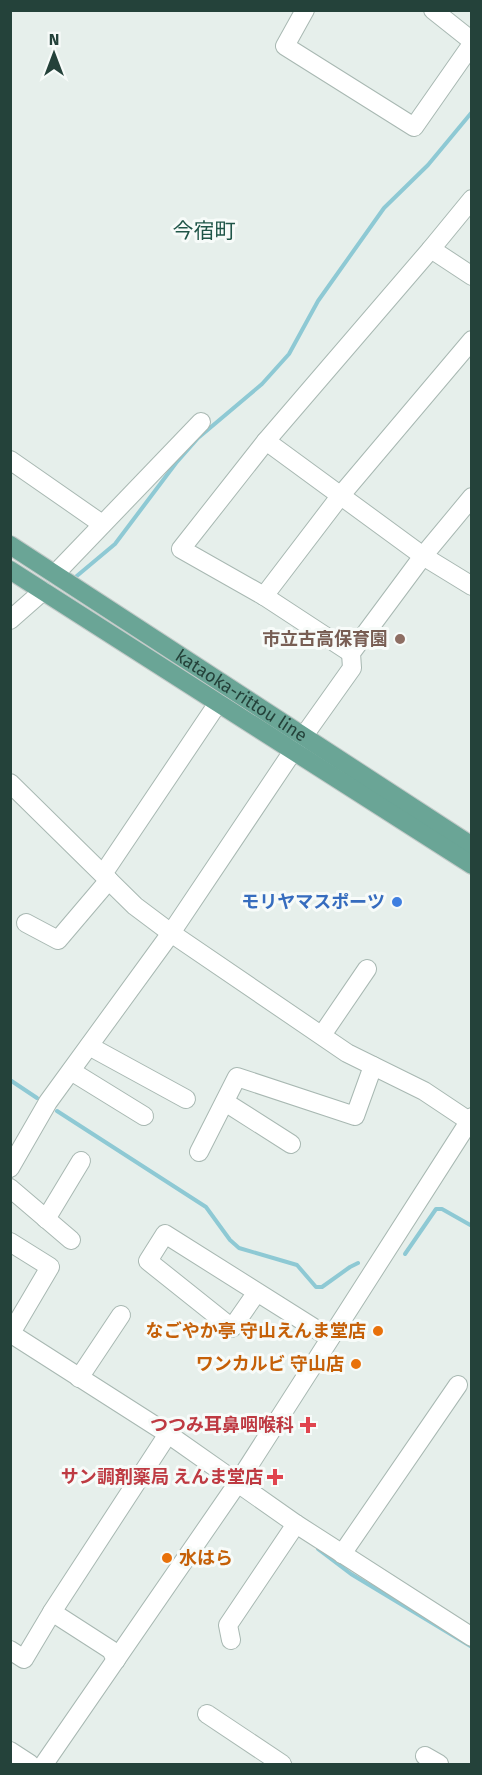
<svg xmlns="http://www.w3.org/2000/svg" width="482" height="1775" font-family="'Fira Sans','Noto Sans JP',sans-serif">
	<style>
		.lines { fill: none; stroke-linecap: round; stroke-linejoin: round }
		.stream { stroke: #8ec9d4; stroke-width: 4 }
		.minor-casing { stroke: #a8b8b2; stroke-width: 20 }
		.major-casing { stroke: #c2cac8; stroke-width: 20 }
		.minor { stroke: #fff; stroke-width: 18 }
		.major { stroke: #6aa596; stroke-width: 18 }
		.education-dot { fill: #8d6e63; stroke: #f7fbf9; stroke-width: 2 }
		.shop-dot { fill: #3f7fe0; stroke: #f7fbf9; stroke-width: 2 }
		.food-dot { fill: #e8710a; stroke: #f7fbf9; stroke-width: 2 }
		.health-dot { fill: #e0444e; stroke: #f7fbf9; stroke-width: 2 }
		.labels { text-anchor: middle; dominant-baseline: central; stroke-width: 6; stroke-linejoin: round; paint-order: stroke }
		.education-label { font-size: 18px; font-weight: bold; fill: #785e54; stroke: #f7fbf9; text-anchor: end }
		.street-label { font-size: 18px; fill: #24423a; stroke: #f7fbf9 }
		.shop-label { font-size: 18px; font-weight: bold; fill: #366cbe; stroke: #f7fbf9; text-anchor: end }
		.food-label { font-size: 18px; font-weight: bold; fill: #c56008; stroke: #f7fbf9; text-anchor: end }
		.health-label { font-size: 18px; font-weight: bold; fill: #be3a42; stroke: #f7fbf9; text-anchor: end }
		.quarter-label { font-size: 21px; fill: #1f5548; stroke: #f7fbf9 }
	</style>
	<rect width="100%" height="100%" fill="#e6efeb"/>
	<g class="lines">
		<!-- stream -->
		<g class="stream">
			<polyline points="72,580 115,544 176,463 198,438 262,384 289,354 318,301 384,208 428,165 472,112"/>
			<polyline points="10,1080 37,1098"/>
			<polyline points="57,1111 206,1207 230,1240 239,1248 297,1265 316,1287 322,1287 350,1267 358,1263"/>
			<polyline points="405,1254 436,1209 442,1209 472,1226"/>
			<polyline points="318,1549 351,1574 472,1647"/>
		</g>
		<!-- minor casing -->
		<g class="minor-casing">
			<g id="minor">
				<polyline points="305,10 285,46 414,127 472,44"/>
				<polyline points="433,10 472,41"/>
				<polyline points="431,249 472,276"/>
				<polyline points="266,441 423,556 472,586"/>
				<polyline points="10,460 102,524"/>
				<polyline points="55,574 201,422"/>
				<polyline points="264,596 341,495 472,340"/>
				<polyline points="10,620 43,591"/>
				<polyline points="351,653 264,596 181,549 266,441 431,249 472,199"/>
				<polyline points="10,783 135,906 171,933 347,1053 424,1091 472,1123"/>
				<polyline points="103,874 218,703"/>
				<polyline points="26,923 58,940 109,880"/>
				<polyline points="322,1035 367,969"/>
				<polyline points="89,1046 186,1099"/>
				<polyline points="71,1071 144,1116"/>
				<polyline points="225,1102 291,1144"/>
				<polyline points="199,1152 237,1077 355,1116 373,1066"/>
				<polyline points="10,1168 48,1102 171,933 293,751 352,668 351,653 423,556 472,497"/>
				<polyline points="10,1188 71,1240"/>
				<polyline points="46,1219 81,1161"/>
				<polyline points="10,1242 50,1267 11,1333"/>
				<polyline points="257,1292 232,1328 148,1261 165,1234 330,1338"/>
				<polyline points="10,1333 168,1434 296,1524 472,1637"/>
				<polyline points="79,1378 121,1315"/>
				<polyline points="342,1554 458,1385"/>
				<polyline points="231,1640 228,1625 296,1524"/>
				<polyline points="10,1650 24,1659 52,1612"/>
				<polyline points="116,1660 111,1650 52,1612 168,1434"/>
				<polyline points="207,1714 282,1764"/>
				<polyline points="10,1751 30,1764"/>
				<polyline points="425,1756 439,1764"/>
				<polyline points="44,1764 237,1484 472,1117"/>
			</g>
		</g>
		<!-- major casing -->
		<g class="major-casing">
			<g id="major">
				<path id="s1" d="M10,545l462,301"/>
				<polyline points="10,570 472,865"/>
			</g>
		</g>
		<!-- minor -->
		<use href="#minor" class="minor"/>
		<!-- major -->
		<use href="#major" class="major"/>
	</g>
	<!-- markers -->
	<circle class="education-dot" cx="400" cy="639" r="6"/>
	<circle class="shop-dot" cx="397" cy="902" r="6"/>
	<g class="food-dot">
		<circle cx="378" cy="1331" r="6"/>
		<circle cx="356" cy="1364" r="6"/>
		<circle cx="167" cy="1558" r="6"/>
	</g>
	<g class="health-dot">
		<path d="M305 1416h6v6h6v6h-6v6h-6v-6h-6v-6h6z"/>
		<path d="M272 1468h6v6h6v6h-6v6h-6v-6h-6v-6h6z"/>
	</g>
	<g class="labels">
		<!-- education labels -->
		<g class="education-label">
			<text x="388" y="639">市立古高保育園</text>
		</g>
		<!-- street labels -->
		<g class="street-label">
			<text stroke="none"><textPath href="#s1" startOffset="276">kataoka-rittou line</textPath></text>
		</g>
		<!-- shop labels -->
		<g class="shop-label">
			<text x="385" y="902">モリヤマスポーツ</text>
		</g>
		<!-- food labels -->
		<g class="food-label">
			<text x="366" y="1331">なごやか亭 守山えんま堂店</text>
			<text x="344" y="1364">ワンカルビ 守山店</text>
			<text x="179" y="1558" text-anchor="start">水はら</text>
		</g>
		<!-- health labels -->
		<g class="health-label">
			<text x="294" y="1425">つつみ耳鼻咽喉科</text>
			<text x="263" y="1477">サン調剤薬局 えんま堂店</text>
		</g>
		<!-- quarter labels -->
		<g class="quarter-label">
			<text x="204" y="231">今宿町</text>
		</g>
	</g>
	<!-- border -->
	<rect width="482" height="1775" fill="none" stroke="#24423a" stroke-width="24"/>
	<!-- north arrow -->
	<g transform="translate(54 54)" stroke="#f7fbf9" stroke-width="4.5" paint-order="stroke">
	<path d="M0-4.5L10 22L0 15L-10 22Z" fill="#24423a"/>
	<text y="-9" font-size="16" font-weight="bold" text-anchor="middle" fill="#24423a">N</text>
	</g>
</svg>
